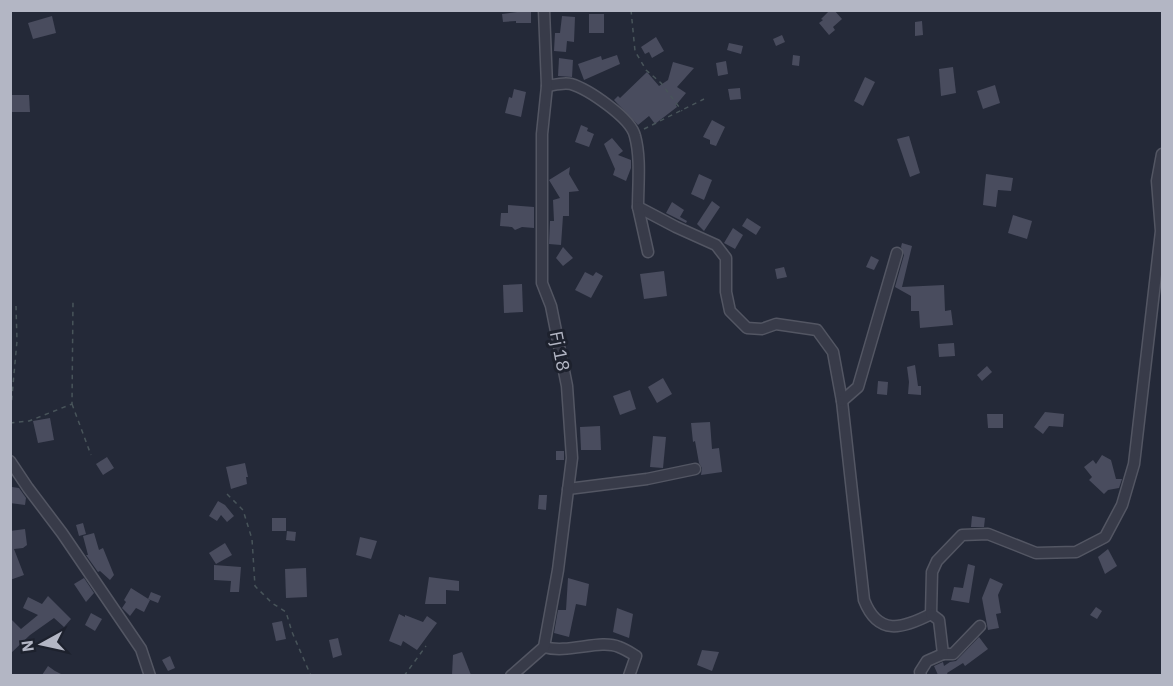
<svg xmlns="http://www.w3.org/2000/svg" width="1173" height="686" font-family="'IBM Plex Sans',sans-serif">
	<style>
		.building { fill: #494c5e }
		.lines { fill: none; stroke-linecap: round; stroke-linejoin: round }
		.minor-casing { stroke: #535663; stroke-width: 13 }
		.path { stroke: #48545a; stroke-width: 1.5; stroke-dasharray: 4.5 4.5; stroke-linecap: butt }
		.minor { stroke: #383b49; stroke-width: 10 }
		.labels { text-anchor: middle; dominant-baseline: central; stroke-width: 6; stroke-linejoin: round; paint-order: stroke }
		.street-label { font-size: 18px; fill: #b3b6c4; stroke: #1d212d }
	</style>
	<rect width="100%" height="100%" fill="#242938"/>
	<!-- building -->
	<g class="building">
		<polygon points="517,10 531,10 531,23 516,23 516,21 503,22 502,14 517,12"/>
		<polygon points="830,10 834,10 842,19 833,27 835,30 829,35 819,23 823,20 821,19"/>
		<rect x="589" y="14" width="15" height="19"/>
		<polygon points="52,16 56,33 33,39 28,23"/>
		<polygon points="562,16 575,17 574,42 567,41 566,52 554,51 555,33 560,33"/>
		<polygon points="922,21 923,35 915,36 915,22"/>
		<polygon points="782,35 785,42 776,46 773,39"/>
		<polygon points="656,37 664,51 652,58 649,52 645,54 641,47"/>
		<polygon points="729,43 743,46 741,54 727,50"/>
		<polygon points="617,55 620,64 584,80 578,64 601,56 602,60"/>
		<polygon points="793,55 800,56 799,66 792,65"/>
		<polygon points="559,58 573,60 572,77 558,76"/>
		<polygon points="726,61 728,74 718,76 716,63"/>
		<polygon points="673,62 694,68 677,87 686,93 676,105 677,107 655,124 649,116 638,125 614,100 618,96 620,98 647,72 659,86 668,80"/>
		<polygon points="953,67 956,93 941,96 939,69"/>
		<polygon points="865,77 875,82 863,106 854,101"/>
		<polygon points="995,85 1000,103 983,109 977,91"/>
		<polygon points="740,88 741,99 730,100 728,89"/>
		<polygon points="514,89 526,92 521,117 505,113 509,97 512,98"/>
		<polygon points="10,95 29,95 30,112 10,112"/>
		<polygon points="712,120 725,127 716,146 710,144 710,140 703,137"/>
		<polygon points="581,125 588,128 587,131 594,134 589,147 575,142"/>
		<polygon points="909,136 920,173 910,177 897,139"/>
		<polygon points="612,138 623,151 618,155 631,160 631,168 626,181 613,175 615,169 604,144"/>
		<polygon points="570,167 569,174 579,191 569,192 569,216 563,216 561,245 549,244 550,221 554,221 553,200 560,198 549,180"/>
		<polygon points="699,174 712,180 704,200 691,194"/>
		<polygon points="986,174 1013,178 1011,191 998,190 996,207 983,205"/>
		<polygon points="712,201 720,207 704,231 697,224"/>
		<polygon points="672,202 684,210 680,217 687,221 686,223 666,213"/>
		<polygon points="508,205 534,207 534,228 522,227 515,230 512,227 500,226 501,213 508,213"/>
		<polygon points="1013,215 1032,221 1027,239 1008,233"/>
		<polygon points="747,218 761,227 756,235 742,226"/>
		<polygon points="733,228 743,235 735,249 724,243"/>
		<polygon points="902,243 912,246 902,287 944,285 945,311 951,310 953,325 920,328 919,311 911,311 911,296 895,287 904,255 901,247"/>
		<polygon points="563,247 573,258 563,266 556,258"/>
		<polygon points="871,256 879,260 874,270 866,267"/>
		<polygon points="784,267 787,277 777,279 775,269"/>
		<polygon points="664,271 667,296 644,299 640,274"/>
		<polygon points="585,272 593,276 596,272 603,276 591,298 575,290"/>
		<polygon points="522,284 523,312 504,313 503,285"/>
		<polygon points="954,343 955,356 939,357 938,344"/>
		<polygon points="915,365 918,386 921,386 921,395 908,394 909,382 907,367"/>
		<polygon points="987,366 992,372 982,381 977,375"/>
		<polygon points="663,378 672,394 657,403 648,387"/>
		<polygon points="878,381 888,382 887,395 877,394"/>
		<polygon points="630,390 636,409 620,415 613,396"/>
		<polygon points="1045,412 1064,414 1063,427 1049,426 1043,434 1034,427"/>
		<polygon points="987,414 1003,414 1003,428 988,428"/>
		<polygon points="50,418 54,440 38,443 33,421"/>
		<polygon points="710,422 712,449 719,448 722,472 701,475 702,468 699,463 695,441 693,442 691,423"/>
		<polygon points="600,426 601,450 581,450 580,427"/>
		<polygon points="653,436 666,437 663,468 650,467"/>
		<rect x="556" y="451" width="8" height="9"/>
		<polygon points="1102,455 1111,460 1116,479 1122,479 1119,488 1108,490 1104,494 1089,480 1092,477 1084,467 1093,460 1096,464"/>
		<polygon points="107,457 114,468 103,475 96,464"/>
		<polygon points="245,463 248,477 246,477 247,484 231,489 226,467"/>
		<polygon points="12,487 19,488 26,498 25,505 10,503"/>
		<polygon points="539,495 547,495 546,510 538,509"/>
		<polygon points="218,501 225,505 234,516 227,522 221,515 217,521 209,516"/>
		<polygon points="972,516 985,518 984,527 971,527"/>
		<rect x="272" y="518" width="14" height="13"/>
		<polygon points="83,523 86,534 79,536 76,525"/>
		<polygon points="25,529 27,545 23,548 14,549 24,575 10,580 10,531"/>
		<polygon points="287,531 296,532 295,541 286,540"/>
		<polygon points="94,533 99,550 103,548 114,575 110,580 100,571 98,572 86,555 88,555 83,536"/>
		<polygon points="360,537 377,541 371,559 356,555"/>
		<polygon points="225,543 232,555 216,564 209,553"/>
		<polygon points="1108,549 1117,566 1105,574 1098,557"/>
		<polygon points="968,564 975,566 969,603 951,600 954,587 963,588"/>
		<polygon points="214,565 241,567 239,592 230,592 231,581 214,580"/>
		<polygon points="306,568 307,597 286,598 285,569"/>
		<polygon points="429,577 459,581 459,591 446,590 446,604 425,604"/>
		<polygon points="84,578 94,593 86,602 74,584"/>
		<polygon points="568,578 589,584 586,606 576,604 569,637 554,633 558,610 566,610"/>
		<polygon points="990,578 1003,584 998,595 1001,613 996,614 999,628 988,630 982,598"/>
		<polygon points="131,588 150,600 144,612 136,608 130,616 122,608 126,602 124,600"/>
		<polygon points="151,592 161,596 158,603 148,599"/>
		<polygon points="48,596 71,619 64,627 54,618 30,635 10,654 10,618 21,629 38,615 23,608 28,597 42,604"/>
		<polygon points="1096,607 1102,611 1097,619 1090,615"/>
		<polygon points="617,608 633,614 629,638 613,632"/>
		<polygon points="91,613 102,619 95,631 85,625"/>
		<polygon points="399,614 405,617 405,615 423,622 427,616 437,623 417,650 403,641 401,646 389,641"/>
		<polygon points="282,621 286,639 276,641 272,623"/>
		<polygon points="979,637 988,649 965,666 963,663 947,673 948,675 938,675 934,666 943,662 944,666 950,662 956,661"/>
		<polygon points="338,638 342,655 333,658 329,640"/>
		<polygon points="702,650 719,652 712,671 697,665"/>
		<polygon points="462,652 471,675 452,675 453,655"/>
		<polygon points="170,656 175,668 168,671 162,660"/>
		<polygon points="48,666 55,671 63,675 42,675"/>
	</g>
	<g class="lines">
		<!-- minor casing -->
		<g class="minor-casing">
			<g id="minor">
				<path d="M547,86c7,-1 17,-4 24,-2 17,5 60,34 64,52 6,22 3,48 3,71l38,20 40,18 10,13v34l4,19 17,17 15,1 14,-5 41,6 16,22 9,49 22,199c14,36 38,29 67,14l1,-42 5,-11 25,-26 26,-1 48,19 40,-1 29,-15 17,-32 12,-41 27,-233 -4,-50 5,-27"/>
				<polyline points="638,207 648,252"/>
				<polyline points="842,401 858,387 897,253"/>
				<polyline points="10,461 28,488 62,533 141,649 150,676"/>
				<polyline points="568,489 647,479 695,469"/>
				<path d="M544,647c24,7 56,-8 75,0 6,2 12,6 17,9l-7,20"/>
				<polyline points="943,654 953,654 980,626"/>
				<polyline points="511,676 544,647 558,570 572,458 567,386 551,306 542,283 542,134 547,86 544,10"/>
				<polyline points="921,676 920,672 927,661 943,654 939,620 931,614"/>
			</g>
		</g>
		<!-- path -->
		<g class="path">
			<polyline points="631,10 635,51 646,70 661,83 682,111"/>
			<polyline points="644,129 704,99"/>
			<polyline points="72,404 91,455"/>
			<polyline points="10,418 17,341 16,306"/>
			<polyline points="10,423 29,421 72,404 73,301"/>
			<polyline points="227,494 243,510 252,539 255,586 272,603 286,612 292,632 311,676"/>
			<polyline points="404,676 426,646"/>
		</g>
		<!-- minor -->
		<use href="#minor" class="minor"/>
	</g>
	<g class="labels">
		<!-- street labels -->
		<g class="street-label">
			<text transform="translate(560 351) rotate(79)">Fj 18</text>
		</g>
	</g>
	<!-- border -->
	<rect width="1173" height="686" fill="none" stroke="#b3b6c4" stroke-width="24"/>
	<!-- north arrow -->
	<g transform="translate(42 644) rotate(262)" stroke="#1d212d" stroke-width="4.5" paint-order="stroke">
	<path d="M0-4.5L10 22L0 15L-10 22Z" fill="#b3b6c4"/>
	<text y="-9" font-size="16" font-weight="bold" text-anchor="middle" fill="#b3b6c4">N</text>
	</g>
</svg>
